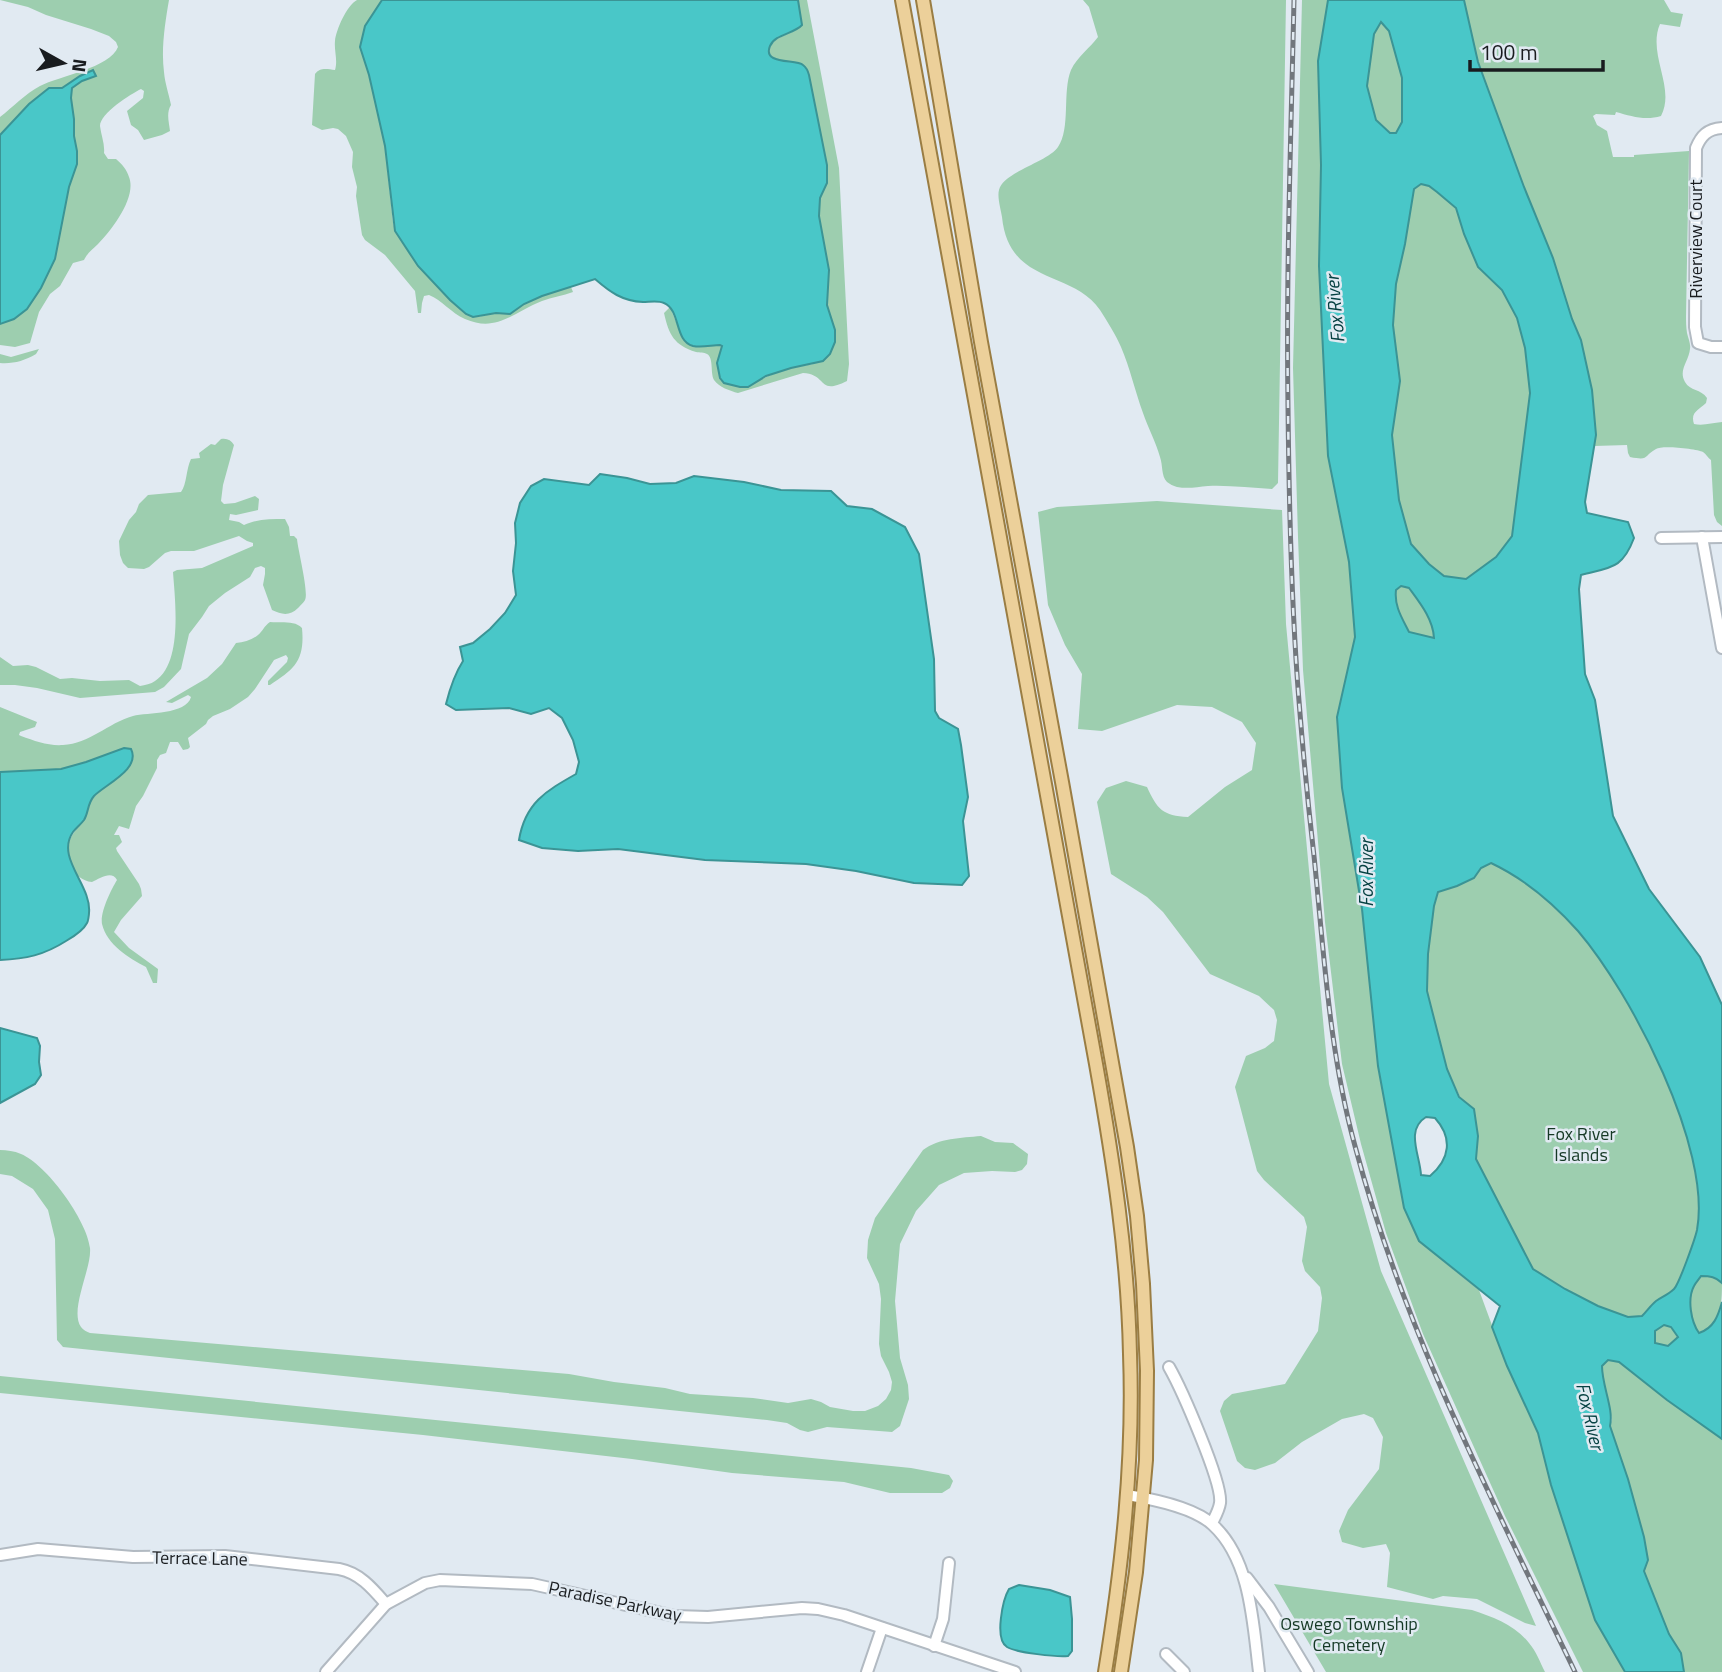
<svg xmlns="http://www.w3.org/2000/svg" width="1722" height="1672" font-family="'Titillium Web',sans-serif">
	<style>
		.green { fill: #9dceaf }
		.water { fill: #49c7c8; stroke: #3b9495; stroke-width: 2; fill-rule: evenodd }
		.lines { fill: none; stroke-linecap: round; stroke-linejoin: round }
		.minor-casing { stroke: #b2bac2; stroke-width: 14 }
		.major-casing { stroke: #9a7d43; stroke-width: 16 }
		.minor { stroke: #fff; stroke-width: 10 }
		.major { stroke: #ecd09a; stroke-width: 12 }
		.rail-casing { stroke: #72777d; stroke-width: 5 }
		.rail { stroke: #e1eaf2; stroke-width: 2.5; stroke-dasharray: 8; stroke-linecap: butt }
		.labels { text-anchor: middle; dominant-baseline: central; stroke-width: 5; stroke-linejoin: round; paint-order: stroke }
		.street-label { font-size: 18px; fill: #191c1f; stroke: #e1eaf2 }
		.park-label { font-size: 18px; fill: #153925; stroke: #e1eaf2 }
		.water-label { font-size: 19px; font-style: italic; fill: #064142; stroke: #e1eaf2 }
	</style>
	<rect width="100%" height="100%" fill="#e1eaf2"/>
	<!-- green -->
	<g class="green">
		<path d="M0,0h169c-4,23 -8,49 -5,72 1,12 5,22 7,33 -5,8 -2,17 -1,26l-8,4 -18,5 -6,-10 -7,-5 -4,-14 16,-13 1,-7 -3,-2c-10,5 -41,24 -41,37 1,9 5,18 4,27l4,6h8c6,5 11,11 13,18 8,20 -17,53 -31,67 -6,6 -10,8 -14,16l-11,3 -13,23 -10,8 -11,18 -9,31 -15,4 -15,-2v-21l14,-5 13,-10 14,-21 14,-29 14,-72 8,-23v-13l-3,-15v-17l-3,-21 1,-10 10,-7 13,-6 -2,-4 -13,5 -18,12h-13l-20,16 -29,31v-18c13,-10 25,-23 40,-31 19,-10 70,-18 78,-39l-2,-5 -7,-6 -18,-7 -45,-14 -18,-8z"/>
		<path d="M357,0h25l-17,26 -5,21 9,28 16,71 8,76 2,9 23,35 32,34 16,14 11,3 19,-4 14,1 14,-10 18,-8 29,-9 2,5c-10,4 -21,5 -31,9 -28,11 -45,32 -77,18 -14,-6 -23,-19 -36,-24l-5,1 -2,7 -1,10h-3l-3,-22 -30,-36 -20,-15 -3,-5 -6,-39 1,-9 -5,-20 1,-15 -7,-16 -8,-7 -5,-1 -11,2 -10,-5 3,-51c5,-7 12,-5 20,-4 3,-10 -1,-19 0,-29 1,-11 12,-36 22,-41z"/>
		<path d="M798,0h9l32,168 10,196 -2,17c-30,15 -19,-7 -44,-8l-65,20c-8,-2 -19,-6 -24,-13 -4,-7 0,-22 -7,-26 -3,-2 -7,-1 -11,-2 -22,-7 -27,-17 -32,-39l6,-6 11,27 11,12 28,-1 2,4 -3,5 29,32c21,-12 41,-18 65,-22l22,-34 -8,-25 2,-35 -10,-54 1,-18 7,-15v-18l-18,-90c-6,-4 -13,-9 -20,-12 -3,-1 -7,-1 -11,-3 -12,-4 -10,-15 -1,-21 8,-5 18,-7 25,-14z"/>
		<path d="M1083,0h203l-8,483 -6,6c-21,-1 -43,-4 -64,-3 -11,1 -20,3 -31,1 -4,-1 -7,-3 -10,-5 -6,-6 -4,-17 -7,-25 -4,-15 -12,-29 -17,-44 -8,-22 -13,-45 -22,-66 -5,-12 -14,-26 -21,-37 -28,-41 -91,-24 -98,-93 -1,-7 -5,-20 -3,-27 4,-18 49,-28 59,-43 13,-19 4,-55 13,-77 6,-13 19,-22 27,-33l-9,-30z"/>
		<polygon points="1302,0 1328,0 1318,61 1321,166 1319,266 1349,562 1355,637 1337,716 1342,788 1362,909 1378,1066 1390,1127 1443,1261 1479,1290 1507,1366 1538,1433 1551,1485 1595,1620 1625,1672 1583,1672 1505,1516 1423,1334 1386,1233 1361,1144 1342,1064 1325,922 1303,670 1298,537 1293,368"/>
		<path d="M1464,0h200l7,12 12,2 -3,13 -20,-3c-13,30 16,64 1,92 -16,5 -30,0 -45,-4l-1,3 -19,-1 -3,2 4,9 10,6 6,26h21v-2l55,-4 -3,165c0,5 0,11 1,17 1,5 4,11 3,16 -1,12 -12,21 -5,33 5,9 16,7 22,16l-1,5c-7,7 -16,9 -12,21 9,2 18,-1 28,-2v104l-5,-4 -3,-7 -3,-55c-3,-2 -5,-6 -8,-8 -6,-3 -41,-7 -47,-3 -13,7 -6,12 -26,8l-2,-4 -1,-8 -33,1 2,-11 -4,-45 -11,-50 -9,-21 -19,-61 -29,-71 -46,-125z"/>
		<polygon points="1381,22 1389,31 1402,78 1402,122 1396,133 1391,133 1376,120 1367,86 1374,34"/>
		<polygon points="1421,183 1429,186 1437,192 1456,208 1464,234 1478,267 1502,290 1517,318 1525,348 1530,393 1512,536 1496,557 1466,579 1444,576 1429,564 1411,544 1399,500 1392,435 1400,380 1393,325 1396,284 1405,244 1414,189"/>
		<path d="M39,349l-3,5c-12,7 -23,10 -36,9v-9l11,3z"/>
		<path d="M221,439c6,-1 10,1 13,6l-11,40 -2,16 3,3 11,-1 20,-7 4,3 -1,11 -22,5 -6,-1 -1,6 10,2 5,3c13,-6 26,-6 41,-6l4,8 1,9h4l3,3c1,11 12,54 8,61 0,1 -6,7 -7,8 -8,8 -16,7 -26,2l-9,-25 2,-11v-6l-4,-2 -6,2 -5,9 -25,16 -16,13 -7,11 -13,17 -8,35 -17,18 -9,5 -75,6 -43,-10 -22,-3h-15v-28l13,9 15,-1 8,2 24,12 12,-1 28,3 29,-1 11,6c5,-1 11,-2 15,-5 28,-18 20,-81 18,-109l4,-2 25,-2 51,-22v-3l-6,-2 -8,-5 -45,15h-23l-6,2 -16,14 -5,2 -16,-1 -5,-5 -3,-8 -1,-14 10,-21 7,-8 3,-8 9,-9 33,-3c6,-8 5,-23 10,-33l9,-1 -1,-5 12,-9 4,1z"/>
		<path d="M1157,501l125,9 4,114 43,460 52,187 155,355 -11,-3 -48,-24 -34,-3 -10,3 -46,-12 3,-34 -4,-9 -23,4 -21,-6 -3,-11 9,-21 31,-41 4,-32 -10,-19 -9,-4 -22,5 -40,23 -27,21 -20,7 -10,-2 -8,-7 -17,-50 4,-10 8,-7 53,-10 33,-53 4,-33 -2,-11 -15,-16 -3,-10 5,-34 -3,-10 -40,-37 -7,-9 -22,-84 11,-31 19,-8 9,-7 3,-21 -3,-10 -15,-14 -49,-22 -47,-62 -16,-15 -36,-23 -14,-72 9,-14 20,-7 21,6c10,22 16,29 41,30l37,-30 27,-17 4,-27 -14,-21 -30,-15 -35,-2 -75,26 -24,-2 4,-55 -17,-29 -17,-40 -10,-93 19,-5z"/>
		<path d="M1401,586l8,2c11,16 24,31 25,50l-25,-6c-7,-14 -15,-26 -13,-42z"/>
		<path d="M270,622c10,1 25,-2 32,6 3,32 -7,41 -32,57h-2v-4l19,-19 1,-4 -2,-3 -12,5 -19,29 -7,8 -18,12 -17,7 -5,4 -2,4 -18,14 2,9 -2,2 -5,1 -5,-8h-8l-4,11 -6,2 -3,5v8l-14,28 -7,10 -7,23 -10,-3 -5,9h5l3,7 -6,6 1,3 22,33 2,5 1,7 -21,24 -7,12 15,16 29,21 -1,14h-4l-7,-16c-17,-9 -39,-22 -44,-43 -2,-12 9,-34 15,-44 -5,-10 -17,-2 -25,2 -10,-1 -17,-7 -20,-16 -8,-22 -3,-28 11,-45 6,-7 3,-15 11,-24 13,-15 36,-21 39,-43l-9,-6 -38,14 -25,7 -61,3v-65l37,15 -2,5 -15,5 -1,3 2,1c14,5 27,10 42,9 26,-1 45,-22 70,-29 15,-4 53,-1 58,-19l-3,-2 -16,8 -6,-1 41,-24 15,-14 14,-21c8,-1 16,-3 22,-8 5,-4 6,-9 12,-13z"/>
		<path d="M1491,863c34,16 62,40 87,68 53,62 134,217 119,299 -2,9 -18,54 -23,59 -5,5 -12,8 -17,12 -6,4 -10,10 -15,15l-13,1 -31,-11 -33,-17 -32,-20 -57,-110 2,-23 -31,-67 -20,-78 1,-37 6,-48 4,-14 19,-6 24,-18z"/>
		<path d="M981,1136l14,6 18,1 15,11 -1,10 -5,6 -7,2 -23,-1 -28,2 -25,12 -23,26 -16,33 -5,57 5,57 8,27 1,14 -9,27 -8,6 -65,-5 -19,5 -8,-2 -13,-7 -20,-3 -704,-73 -6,-7 -2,-101 -7,-29 -15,-21 -21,-13 -12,-2v-24c7,0 14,1 21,4 25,10 66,66 69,94 2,20 -21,62 -9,79 2,3 6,5 9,6l479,41 45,8 51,6 25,6 63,4 35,5 23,-4 10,3 9,5 23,4h12l13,-5 8,-7 5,-9 1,-8 -3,-10 -8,-16 -2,-12 2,-45 -2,-15 -12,-26 1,-18 7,-22 48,-68c16,-12 38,-12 58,-14z"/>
		<path d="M1701,1276l17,2 4,5c0,21 -1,42 -23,50 -8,-12 -12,-34 -5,-47 2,-4 5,-7 7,-10z"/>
		<polygon points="1664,1324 1671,1327 1678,1337 1668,1346 1655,1343 1655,1331"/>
		<polygon points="1608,1360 1619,1362 1667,1400 1722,1439 1722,1672 1684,1672 1681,1653 1669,1634 1643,1570 1648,1560 1644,1537 1610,1426 1612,1419 1602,1381 1602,1366"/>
		<polygon points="0,1376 911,1468 949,1475 953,1481 950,1488 942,1493 890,1493 844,1482 732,1473 632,1459 423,1435 0,1393"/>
		<path d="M1274,1584l198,26c21,7 43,15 57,33 7,8 11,19 16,29h-219z"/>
	</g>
	<!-- water -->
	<g class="water">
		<path d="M382,0h416l4,25c-8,9 -27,9 -32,21 -8,19 26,13 33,19 4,3 5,6 6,10l18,90v18l-7,15 -1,18 10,54 -2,35 8,25v12l-5,12 -7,7 -32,7 -25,8 -18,11h-8l-16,-4 -4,-5 -3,-15 5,-17 -2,-1c-8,0 -18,3 -27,1 -19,-5 -12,-36 -29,-43 -6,-3 -15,-1 -21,-1 -21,-1 -33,-10 -48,-23l-53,17 -18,8 -14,10 -14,-1 -23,4 -7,-3 -16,-14 -32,-34 -23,-35 -10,-85 -16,-71 -9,-28 5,-21z"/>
		<path d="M1328,0h136l14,62 46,125 29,71 19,61 9,21 11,50 4,45 -11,67 2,11 41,9 6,16c-12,32 -24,29 -53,37l-2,14 6,85 10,26 18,116 36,73 51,68 22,48v278c-6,-6 -12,-7 -21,-7 -2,3 -5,6 -7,10 -7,13 -3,36 5,47 15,-5 19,-17 23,-31v137l-55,-39 -48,-38 -11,-2 -6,6c0,20 12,43 8,60l18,53 16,58 4,23 -4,11 25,63 12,19 3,19h-59l-30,-52 -44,-135 -13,-52 -31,-67 -15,-39 8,-21 -81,-65 -15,-33 -26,-142 -16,-157 -20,-121 -5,-71 18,-80 -6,-75 -21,-106 -9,-190 2,-101 -3,-104zM1381,22l8,9 13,47v44l-6,11h-6l-14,-13 -9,-34 7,-52zM1421,184l8,2 8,6 19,16 8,26 14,33 24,23 15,28 8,30 5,45 -18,143 -16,21 -30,22 -22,-3 -15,-12 -18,-20 -12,-44 -7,-65 8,-54 -7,-56 3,-41 9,-40 9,-55zM1401,586l8,2c11,15 24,31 25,50l-25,-6c-7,-14 -15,-26 -13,-42zM1491,863c34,16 62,40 87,68 53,62 134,217 119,299 -2,9 -18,54 -23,59 -5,5 -12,8 -18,12 -5,4 -9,10 -14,15l-14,1 -30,-11 -33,-17 -32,-20 -57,-110 2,-23 -4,-27 -15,-12 -12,-28 -20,-78 1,-37 6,-48 4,-14 19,-6 17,-8 7,-10zM1426,1117l9,1c18,20 15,41 -5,58l-9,-1c-1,-20 -16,-45 5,-58zM1664,1325l7,2 7,10 -10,9 -13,-3v-12z"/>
		<polygon points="93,70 96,76 82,81 72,88 71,98 74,119 74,136 77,151 77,164 69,187 55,259 41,288 27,309 14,319 0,324 0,135 29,104 49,88 62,88 80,76"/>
		<path d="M600,474l27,4 23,6 26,-1 18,-7 50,6 37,8 50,1 16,15 25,3 33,18 14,27 15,105 1,52 4,7 19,11 3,16 7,52 -5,24 6,55 -7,9 -48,-2 -58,-12 -50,-7 -101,-4 -87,-11 -40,2 -36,-3 -23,-8c6,-37 27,-49 57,-66l3,-12 -6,-22 -11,-22 -13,-10 -18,6 -22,-6 -53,2 -10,-6c4,-16 8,-29 17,-43l-3,-14 13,-4 17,-14 15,-16 11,-18 -3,-24 3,-28 -1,-20 5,-20 11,-17 13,-7 45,6z"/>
		<path d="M124,748l7,1c10,20 -25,35 -37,47 -7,8 -5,16 -10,24 -3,4 -8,8 -11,12 -18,26 19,53 16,81 0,2 -1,9 -2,10 -4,8 -14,14 -21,18 -22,14 -40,18 -66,19v-188l61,-3 25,-7z"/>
		<polygon points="0,1028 37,1038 40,1046 39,1062 41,1075 35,1084 0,1103"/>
		<path d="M1019,1585l31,5 20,7 2,22v32l-4,5c-11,1 -51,-3 -61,-9 -13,-8 -4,-48 2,-58z"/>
	</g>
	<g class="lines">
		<!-- minor casing -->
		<g class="minor-casing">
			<g id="minor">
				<path d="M1722,128c-15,1 -21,8 -26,20l-1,179 3,16 13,4h11"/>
				<polyline points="1702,537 1722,648"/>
				<polyline points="1661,538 1722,537"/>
				<path d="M1169,1367c12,21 54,116 51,136 -1,7 -5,14 -8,20"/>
				<path d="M1127,1495c25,4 67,12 86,30 38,35 40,99 46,147"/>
				<path d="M0,1555l38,-6 95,8 92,-1 114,13c21,4 34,20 47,35"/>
				<polyline points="1247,1578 1269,1607 1308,1672"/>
				<polyline points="934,1646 943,1619 949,1563"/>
				<polyline points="1166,1654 1184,1672"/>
				<polyline points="326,1672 386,1604 425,1583 440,1580 532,1584 675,1616 708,1617 802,1608 818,1609 844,1615 1015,1672"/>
				<polyline points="867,1672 882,1628"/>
			</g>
		</g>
		<!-- major casing -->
		<g class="major-casing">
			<g id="major">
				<path d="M902,0l194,1064c17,96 32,192 34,290 4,107 -8,213 -25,318"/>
				<polyline points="923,0 981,342 1062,782 1127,1147 1137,1216 1143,1284 1147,1371 1146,1460 1136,1572 1121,1672"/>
			</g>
		</g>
		<!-- minor -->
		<use href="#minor" class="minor"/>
		<!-- major -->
		<use href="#major" class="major"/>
		<!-- rail casing -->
		<g class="rail-casing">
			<path id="rail" d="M1294,0c-3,135 -8,271 -6,407 1,97 3,196 11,294 4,51 9,103 15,155 10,97 15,195 41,290 49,185 138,355 220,526"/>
		</g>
		<!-- rail -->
		<use href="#rail" class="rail"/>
	</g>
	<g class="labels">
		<!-- street labels -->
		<g class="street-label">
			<text transform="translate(1695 239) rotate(-90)">Riverview Court</text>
			<text transform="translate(200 1558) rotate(1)">Terrace Lane</text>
			<text transform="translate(615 1601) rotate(12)">Paradise Parkway</text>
		</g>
		<!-- park labels -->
		<g class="park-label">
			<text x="1581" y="1133">Fox River<tspan x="1581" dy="21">Islands</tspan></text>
			<text x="1349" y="1623">Oswego Township<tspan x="1349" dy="21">Cemetery</tspan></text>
		</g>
		<!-- water labels -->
		<g class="water-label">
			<text transform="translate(1334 309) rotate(-95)">Fox River</text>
			<text transform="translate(1365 873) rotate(-90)">Fox River</text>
			<text transform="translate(1591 1416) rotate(77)">Fox River</text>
		</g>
	</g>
	<!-- north arrow -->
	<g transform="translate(63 63) rotate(98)" stroke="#e1eaf2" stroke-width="5" paint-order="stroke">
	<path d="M0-5L12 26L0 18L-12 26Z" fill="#191c1f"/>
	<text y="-10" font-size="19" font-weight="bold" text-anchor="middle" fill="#191c1f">N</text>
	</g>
	<!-- scale -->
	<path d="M1470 60v10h133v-10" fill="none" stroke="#191c1f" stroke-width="3.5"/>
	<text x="1480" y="60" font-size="21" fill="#191c1f" stroke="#e1eaf2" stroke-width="5" paint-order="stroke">100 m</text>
</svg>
